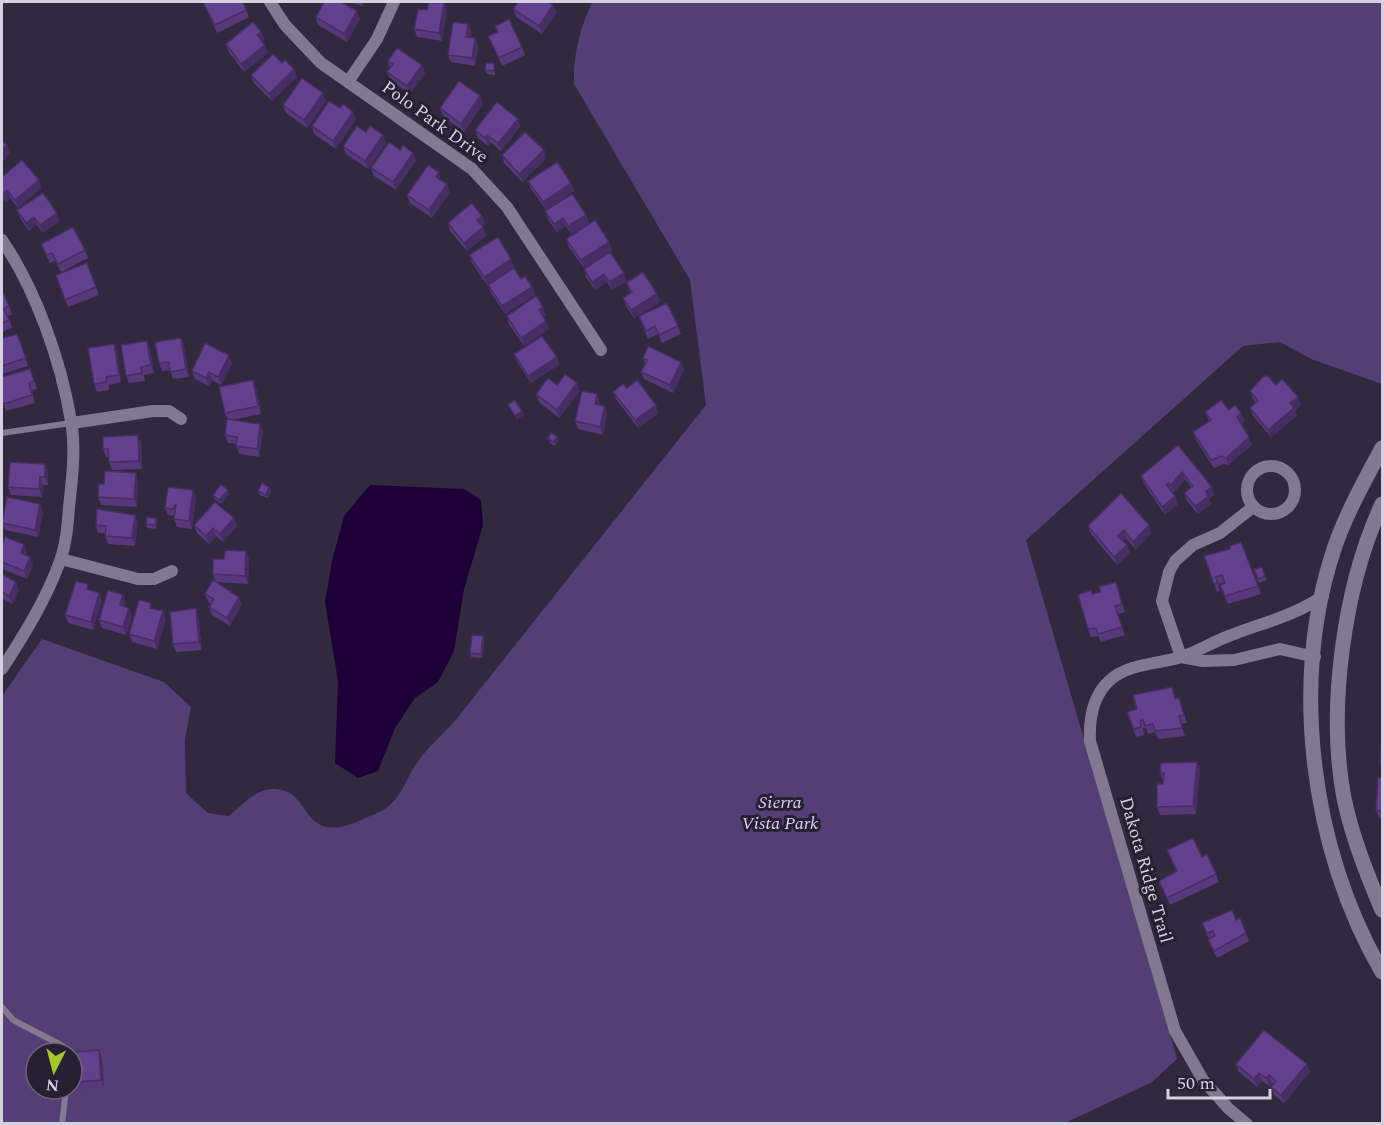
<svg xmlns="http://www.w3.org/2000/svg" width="1384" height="1125" font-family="Spectral,serif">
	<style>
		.green { fill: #553d75; fill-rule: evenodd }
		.water { fill: #1e0038 }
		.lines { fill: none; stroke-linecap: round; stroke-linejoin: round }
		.service { stroke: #827990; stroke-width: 6 }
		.minor { stroke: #827990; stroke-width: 12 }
		.secondary { stroke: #827990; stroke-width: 15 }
		.wall { fill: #56387b }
		.shaded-wall { fill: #462e64 }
		.building { fill: #64418f; stroke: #462e64; stroke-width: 1.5 }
		.labels { text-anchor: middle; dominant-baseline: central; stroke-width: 6; stroke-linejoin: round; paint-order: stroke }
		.street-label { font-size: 18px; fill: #d6d1de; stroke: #271f32 }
		.park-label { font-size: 18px; font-style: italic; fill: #e0cffb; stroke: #271f32 }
	</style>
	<rect width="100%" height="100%" fill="#31293d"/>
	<!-- green -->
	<path class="green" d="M592,2h790v382l-71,-25 -31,-17 -37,4 -217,194 151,519 -25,23 -89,42h-1061v-428l40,-57 122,43 27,25 -6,33 1,53 22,20 21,3c9,-8 22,-21 33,-25 54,-15 31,60 99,29 8,-4 18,-7 25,-12 16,-11 20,-30 31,-45 10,-15 25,-28 37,-41l252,-317 -16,-125 -116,-196c-1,-30 6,-55 18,-82zM36,1053h36v36h-36z"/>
	<!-- water -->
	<polygon class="water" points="370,485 464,489 481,500 483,525 464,589 454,651 438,682 415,698 395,728 378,771 358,778 335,763 338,681 325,602 332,561 344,516"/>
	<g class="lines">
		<!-- service -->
		<g class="service">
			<polyline points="2,433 71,423"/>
			<polyline points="2,1007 13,1020 63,1046 64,1053"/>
			<polyline points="62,1124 66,1089"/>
		</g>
		<!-- minor -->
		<g class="minor">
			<polyline points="270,2 285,25 321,63 472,169 507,207 601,350"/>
			<polyline points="348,82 377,39 394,2"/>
			<path d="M2,240c34,50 59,121 69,181 5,28 1,59 -2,86 -1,17 -3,38 -9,54 -14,39 -36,74 -58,108"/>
			<polyline points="72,423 153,411 169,411 181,419"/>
			<circle cx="1271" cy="490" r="24"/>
			<polyline points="61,559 138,579 154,579 172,571"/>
			<polyline points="1181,657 1162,601 1169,572 1175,561 1193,545 1220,533 1253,507"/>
			<polyline points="1181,657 1203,661 1234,660 1280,649 1315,657"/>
			<path d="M1247,1124l-18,-15 -26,-29 -28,-49 -85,-290c-1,-22 2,-44 19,-60 18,-17 47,-17 69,-23 18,-5 34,-16 51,-22 32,-13 66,-20 94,-40"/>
		</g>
		<!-- secondary -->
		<g class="secondary">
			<path d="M1382,448c-17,32 -35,64 -47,98 -46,136 -24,304 47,426"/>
			<path d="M1382,504c-38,82 -55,205 -38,294 8,39 23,76 38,112"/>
		</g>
	</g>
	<!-- wall -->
	<g class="wall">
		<polygon points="203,2 246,10 249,17 217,33"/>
		<polygon points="350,2 364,2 362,6"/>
		<polygon points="444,3 447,11 442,41 417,37 414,29 427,10"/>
		<polygon points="553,5 556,13 542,34 516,17 513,9"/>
		<polygon points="316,17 360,19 347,42 318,25"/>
		<polygon points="468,24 471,32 470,37 478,46 475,66 451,62 448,55"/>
		<polygon points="495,26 522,47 525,55 502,66 488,36 497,32"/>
		<polygon points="261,32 264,40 262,41 268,53 244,72 229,52 226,44"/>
		<polygon points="388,61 422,65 425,73 410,94 390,80 387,72 390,68"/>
		<polygon points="495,67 495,75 487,74 485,70"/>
		<polygon points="294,69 297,77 272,101 254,83 251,75"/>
		<polygon points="480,96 483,104 464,132 443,116 440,108"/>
		<polygon points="326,101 307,128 286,113 283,105"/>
		<polygon points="356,119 336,149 314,134 312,126"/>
		<polygon points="518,119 520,127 501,151 490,142 488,146 478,138 475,130"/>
		<polygon points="386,143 368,169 346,154 343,146"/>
		<polygon points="400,150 413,153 416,160 396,190 374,176 371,168"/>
		<polygon points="544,150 546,158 522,182 504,163 502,155"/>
		<polygon points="2,177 39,180 41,188 18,208 10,198 6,202 2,197"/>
		<polygon points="441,180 450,192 432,218 410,203 407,195"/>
		<polygon points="528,181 571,183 574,191 546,210 531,189"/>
		<polygon points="17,210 60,221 42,233 37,225 29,231 20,218"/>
		<polygon points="545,211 586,215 589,223 571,234 566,226 557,232 548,219"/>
		<polygon points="482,216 485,224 482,226 486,235 467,251 450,231 448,223"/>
		<polygon points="566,239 609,242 612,250 584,268 569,247"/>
		<polygon points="41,244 85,250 88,258 61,272 55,261 50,263"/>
		<polygon points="469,255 514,267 487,285 472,263"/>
		<polygon points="87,263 99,295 68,307 56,275"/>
		<polygon points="584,269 627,281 612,290 607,282 595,290 586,277"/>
		<polygon points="626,283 657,294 660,302 634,318 626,306 623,298 631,293"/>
		<polygon points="488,285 532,287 535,295 505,314 491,293"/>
		<polygon points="2,295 9,306 12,314 8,316 12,328 2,332"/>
		<polygon points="546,315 543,317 546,321 549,329 524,346 509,324 507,316"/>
		<polygon points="639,316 678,326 681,334 662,343 658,334 648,339"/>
		<polygon points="17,334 28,366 2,374 2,338"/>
		<polygon points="181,338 184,346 189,377 173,379 170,370 162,371 159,363"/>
		<polygon points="114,344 117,352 121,382 109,385 109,390 97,392 94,384"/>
		<polygon points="150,349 154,373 144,375 145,381 129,383 126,376"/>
		<polygon points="514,354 557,357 559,365 531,383 517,362"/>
		<polygon points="643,358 681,362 684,370 673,393 644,379 641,372 645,364"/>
		<polygon points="232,363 221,385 212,380 209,386 195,379 192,371"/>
		<polygon points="30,369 37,389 32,390 35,403 6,411 2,399"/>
		<polygon points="253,380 256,388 261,414 232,420 263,432 259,457 239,454 236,444 228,443 225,435 228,419 225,413"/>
		<polygon points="557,385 580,391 559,418 539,402 536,394"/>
		<polygon points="1276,385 1301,405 1295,410 1297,416 1271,437 1253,416 1250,408 1256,403 1253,399 1250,391"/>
		<polygon points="627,388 659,413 638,428 616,399 613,392"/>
		<polygon points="600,402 599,405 607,414 603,435 578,429 575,421"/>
		<polygon points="1229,410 1241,413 1244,421 1241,424 1252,445 1228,465 1224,464 1214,468 1196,440 1193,432 1209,421 1205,412"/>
		<polygon points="548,439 558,440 555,446 550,443"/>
		<polygon points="141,443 142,469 112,470 109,462 109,457 106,457 103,449"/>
		<polygon points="1178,445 1214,495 1209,499 1211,504 1198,514 1187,501 1184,493 1191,487 1185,479 1174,493 1172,491 1171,491 1178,504 1165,515 1144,484 1141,476"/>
		<polygon points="48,472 48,485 43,485 42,497 11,495 8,487"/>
		<polygon points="138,481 137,507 101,505 98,497 104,484"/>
		<polygon points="269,487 271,491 268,498 260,495 258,491"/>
		<polygon points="193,490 196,498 192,529 177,527 174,519 174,516 168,515 165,508"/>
		<polygon points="229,494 221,504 214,499 213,495"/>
		<polygon points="40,504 43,512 38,537 5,530 2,523"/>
		<polygon points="156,518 157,522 156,529 147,528 146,524"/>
		<polygon points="234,518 237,526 223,542 216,536 209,544 197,533 194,525"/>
		<polygon points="138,523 135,546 108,544 105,536 105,533 98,533 96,525"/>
		<polygon points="1088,526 1151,533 1136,550 1126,538 1123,541 1127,545 1130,553 1117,565 1091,534"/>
		<polygon points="1241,542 1261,594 1228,604 1220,585 1225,583 1224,582 1218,585 1220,591 1217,592 1204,556 1230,549"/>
		<polygon points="2,545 27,552 26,555 33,565 27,579 2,569"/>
		<polygon points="246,551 249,559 248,584 216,582 242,604 230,626 212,615 209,607 211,604 208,602 205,594 216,582 213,574 224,559"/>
		<polygon points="1262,567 1267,580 1259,583 1254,569"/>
		<polygon points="2,574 19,590 12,604 3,599 2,602"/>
		<polygon points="1118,590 1125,612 1117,614 1125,635 1101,642 1098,636 1091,637 1088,629 1092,594"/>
		<polygon points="102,601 93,630 68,623 65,615"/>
		<polygon points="126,602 124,606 129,608 132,616 126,635 102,628 99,620"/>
		<polygon points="196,608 198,616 202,650 176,652 173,644"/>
		<polygon points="166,619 157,649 132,642 129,634"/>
		<polygon points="484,640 482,658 471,657 470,653"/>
		<polygon points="1176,699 1182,706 1187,723 1181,724 1185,736 1158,739 1155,732 1148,734 1146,728 1143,728 1144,735 1136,737 1127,712"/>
		<polygon points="1197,762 1200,770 1196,814 1160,815 1157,807 1163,784 1164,780 1162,779 1160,772"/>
		<polygon points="1383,778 1383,819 1379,818 1376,810"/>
		<polygon points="1167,850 1202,857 1216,874 1219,882 1170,905 1159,881 1176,872"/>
		<polygon points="1240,918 1249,941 1217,958 1211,947 1208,939 1209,939 1202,923 1236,920"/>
		<polygon points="102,1058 104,1088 79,1089 77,1082"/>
		<polygon points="1236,1064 1310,1072 1284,1103 1274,1095 1271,1087 1274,1084 1272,1083 1269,1086 1262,1081 1257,1087 1239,1072"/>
	</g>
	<!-- shaded-wall -->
	<g class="shaded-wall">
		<polygon points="444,3 447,11 442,41 439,33"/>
		<polygon points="553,5 556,13 542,34 539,26"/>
		<polygon points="357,11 360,19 347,42 344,34"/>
		<polygon points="468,24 471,32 469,44 466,37"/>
		<polygon points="261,32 264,40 260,43 257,35"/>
		<polygon points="475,38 478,46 475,66 472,58"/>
		<polygon points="265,45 268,53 244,72 241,64"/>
		<polygon points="422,65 425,73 410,94 407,86"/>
		<polygon points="294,69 297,77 272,101 269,94"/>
		<polygon points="323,93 326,101 307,128 304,120"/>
		<polygon points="480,96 483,104 464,132 461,124"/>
		<polygon points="353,112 356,119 336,149 333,141"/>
		<polygon points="518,119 520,127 501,151 498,143"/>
		<polygon points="383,135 386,143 368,169 365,161"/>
		<polygon points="487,135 490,142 488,146 485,138"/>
		<polygon points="7,145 10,153 2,163 2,151"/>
		<polygon points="544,150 546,158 522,182 519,174"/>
		<polygon points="413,153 416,160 396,190 393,182"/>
		<polygon points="439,172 441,180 436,177"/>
		<polygon points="39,180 41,188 18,208 15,200"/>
		<polygon points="571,183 574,191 546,210 543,202"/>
		<polygon points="447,184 450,192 432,218 429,210"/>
		<polygon points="7,190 10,198 6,202 3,194"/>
		<polygon points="57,213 60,221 42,233 40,225"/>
		<polygon points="586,215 589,223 571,234 568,226"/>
		<polygon points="482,216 485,224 480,228 477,220"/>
		<polygon points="34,217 37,225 29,231 26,223"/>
		<polygon points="563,218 566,226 557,232 554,224"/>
		<polygon points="483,227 486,235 467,251 464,243"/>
		<polygon points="609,242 612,250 584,268 581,260"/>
		<polygon points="511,259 514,267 487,285 484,277"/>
		<polygon points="624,273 627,281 612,290 609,282"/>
		<polygon points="604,274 607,282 595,290 592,282"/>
		<polygon points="532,287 535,295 505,314 502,306"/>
		<polygon points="657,294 660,302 634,318 631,310"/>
		<polygon points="543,307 546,315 542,318 539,310"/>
		<polygon points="546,321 549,329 524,346 521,338"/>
		<polygon points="181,338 184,346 189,377 186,369"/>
		<polygon points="147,341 150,349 154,373 151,365"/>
		<polygon points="114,344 117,352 121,382 119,375"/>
		<polygon points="229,355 232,363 221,385 218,377"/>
		<polygon points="557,357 559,365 531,383 528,376"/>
		<polygon points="681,362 684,370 673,393 670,385"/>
		<polygon points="209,372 212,380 209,386 206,378"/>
		<polygon points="253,380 256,388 261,414 258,406"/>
		<polygon points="577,383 580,391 559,418 557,410"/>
		<polygon points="597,394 600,402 597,412 595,404"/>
		<polygon points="1298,397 1301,405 1295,410 1297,416 1271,437 1268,430 1290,403"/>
		<polygon points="656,405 659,413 638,428 635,420"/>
		<polygon points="605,406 607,414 603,435 600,427"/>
		<polygon points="522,411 524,415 517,420 515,416"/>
		<polygon points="1241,413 1244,421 1240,425 1237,417"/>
		<polygon points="260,424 263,432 259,457 257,449"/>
		<polygon points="138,435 141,443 142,469 139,461"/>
		<polygon points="557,436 558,440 555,446 554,442"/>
		<polygon points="1249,437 1252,445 1228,465 1226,458"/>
		<polygon points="45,464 48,472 48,485 45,477"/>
		<polygon points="1182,472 1185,479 1174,493 1171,485"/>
		<polygon points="136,473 138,481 137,507 134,499"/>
		<polygon points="40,477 43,485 42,497 39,489"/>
		<polygon points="1169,483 1172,491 1169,493 1166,485"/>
		<polygon points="269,487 271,491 268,498 266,495"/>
		<polygon points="1212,487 1214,495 1209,499 1211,504 1198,514 1195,506 1206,491"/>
		<polygon points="193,490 196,498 192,529 189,521"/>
		<polygon points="228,490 229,494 221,504 219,500"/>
		<polygon points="1175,496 1178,504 1165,515 1162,507"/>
		<polygon points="40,504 43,512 38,537 35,530"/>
		<polygon points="135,515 138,523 135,546 132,538"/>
		<polygon points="234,518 237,526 223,542 220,534"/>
		<polygon points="1149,525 1151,533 1136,550 1133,542"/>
		<polygon points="213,528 216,536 209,544 206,536"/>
		<polygon points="1124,530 1126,538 1120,543 1117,536"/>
		<polygon points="24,544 27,552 24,561 21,553"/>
		<polygon points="1127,545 1130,553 1117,565 1114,557"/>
		<polygon points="246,551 249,559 248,584 245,576"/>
		<polygon points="30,557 33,565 27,579 24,571"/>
		<polygon points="16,582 19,590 12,604 9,596"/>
		<polygon points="99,593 102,601 93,630 91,622"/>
		<polygon points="123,595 126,602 122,613 120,605"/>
		<polygon points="239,597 242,604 230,626 227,618"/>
		<polygon points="129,608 132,616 126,635 123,627"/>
		<polygon points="196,608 198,616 202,650 199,642"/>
		<polygon points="163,611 166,619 157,649 154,641"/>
		<polygon points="483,636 484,640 482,658 481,654"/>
		<polygon points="1197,762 1200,770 1196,814 1193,806"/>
		<polygon points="99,1050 102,1058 104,1088 101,1080"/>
		<polygon points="1307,1064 1310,1072 1284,1103 1281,1095"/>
		<polygon points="1259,1073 1262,1081 1257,1087 1254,1079"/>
		<polygon points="1269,1075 1272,1083 1269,1086 1266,1078"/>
	</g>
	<!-- building -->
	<g class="building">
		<polygon points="203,2 243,2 246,10 215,25"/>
		<polygon points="324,2 341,2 357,11 344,34 316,17"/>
		<polygon points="429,2 444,3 439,33 414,29 418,9 427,10"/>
		<polygon points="518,2 548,2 553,5 539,26 513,9"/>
		<polygon points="509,19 522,47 499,58 488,36 498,32 495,26"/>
		<polygon points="253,22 261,32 257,35 265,45 241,64 226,44"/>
		<polygon points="453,22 468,24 466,37 475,38 472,58 448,55"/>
		<polygon points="397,48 422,65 407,86 387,72 393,64 388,61"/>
		<polygon points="273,54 282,63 285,60 294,69 269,94 251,75"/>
		<polygon points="486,63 494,63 494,71 485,70"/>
		<polygon points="302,78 323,93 304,120 283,105"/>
		<polygon points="459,81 480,96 461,124 440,108"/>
		<polygon points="329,101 340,108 343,104 353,112 333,141 312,126"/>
		<polygon points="497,102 518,119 498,143 487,135 485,138 475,130"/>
		<polygon points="357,126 366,132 370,126 383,135 365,161 343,146"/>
		<polygon points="525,132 544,150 519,174 502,155"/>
		<polygon points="2,141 7,145 2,151"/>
		<polygon points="389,142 400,150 403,145 413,153 393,182 371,168"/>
		<polygon points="22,160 39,180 15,200 7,190 3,194 2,192 2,177"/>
		<polygon points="557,162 571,183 543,202 528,181"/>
		<polygon points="428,165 439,172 436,177 447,184 429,210 407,195"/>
		<polygon points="43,193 57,213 40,225 34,217 26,223 17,210"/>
		<polygon points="572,194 586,215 568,226 563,218 554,224 545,211"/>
		<polygon points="472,203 482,216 477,220 483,227 464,243 448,223"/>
		<polygon points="595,220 609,242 581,260 566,239"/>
		<polygon points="73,227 85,250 58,264 52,253 47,255 41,244"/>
		<polygon points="498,237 511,259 484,277 469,255"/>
		<polygon points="610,252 624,273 609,282 604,274 592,282 584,269"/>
		<polygon points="87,263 96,287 65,300 56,275"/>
		<polygon points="514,268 521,279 525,276 532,287 502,306 488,285"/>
		<polygon points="643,272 657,294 631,310 623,298 632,292 626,283"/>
		<polygon points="4,294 9,306 4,309 9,320 2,323 2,295"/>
		<polygon points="536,296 543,307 539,310 546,321 521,338 507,316"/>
		<polygon points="667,303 678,326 659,335 655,326 646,331 639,316"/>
		<polygon points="17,334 26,358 2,366 2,338"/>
		<polygon points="542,336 557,357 528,376 514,354"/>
		<polygon points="181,338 186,369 170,372 169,362 159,363 155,342"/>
		<polygon points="147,341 151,365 141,367 142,373 126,376 121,345"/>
		<polygon points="205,343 229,355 218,377 209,372 206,378 192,371"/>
		<polygon points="114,344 119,375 106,377 106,382 94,384 88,348"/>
		<polygon points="648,346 681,362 670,385 641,372 647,360 643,358"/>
		<polygon points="30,369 34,381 29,383 32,395 3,404 2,399 2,377"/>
		<polygon points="565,374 577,383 557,410 536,394 548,378 557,385"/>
		<polygon points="1264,376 1268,376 1276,385 1282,379 1298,397 1290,403 1294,408 1268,430 1250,408 1258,401 1250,391"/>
		<polygon points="253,380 258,406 225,413 219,387"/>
		<polygon points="637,380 656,405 635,420 613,392 623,384 627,388"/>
		<polygon points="582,391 597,394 595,404 605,406 600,427 575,421"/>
		<polygon points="515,400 522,411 515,416 508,405"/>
		<polygon points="1221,400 1229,410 1235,405 1241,413 1237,417 1249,437 1226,458 1221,456 1211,460 1193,432 1211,420 1205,412"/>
		<polygon points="227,419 260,424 257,449 236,446 237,437 225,435"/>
		<polygon points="551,433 557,436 554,442 548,439"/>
		<polygon points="138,435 139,461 109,462 108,449 103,449 103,437"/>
		<polygon points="1178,445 1212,487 1206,491 1208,497 1195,506 1184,493 1193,486 1182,472 1171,485 1169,483 1166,485 1175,496 1162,507 1141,476"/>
		<polygon points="10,462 45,464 45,477 40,477 39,489 8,487"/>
		<polygon points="105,471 136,473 134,499 98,497 99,484 104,484"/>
		<polygon points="262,483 269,487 266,495 258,491"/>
		<polygon points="221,484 228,490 219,500 213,495"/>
		<polygon points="168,487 193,490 189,521 174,519 176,504 173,509 165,508"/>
		<polygon points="1121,493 1149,525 1133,542 1124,530 1117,536 1127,545 1114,557 1088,526"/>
		<polygon points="7,497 40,504 35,530 2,523"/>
		<polygon points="215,502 234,518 220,534 213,528 206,536 194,525"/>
		<polygon points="97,509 135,515 132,538 105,536 106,526 96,525"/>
		<polygon points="147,517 156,518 155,525 146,524"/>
		<polygon points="5,537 24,544 21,553 30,557 24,571 2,562 2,545"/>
		<polygon points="1241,542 1258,586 1225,596 1220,585 1225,583 1222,575 1215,577 1218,583 1214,584 1204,556 1230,549 1230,546"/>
		<polygon points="225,550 246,551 245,576 213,574 213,559 224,559"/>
		<polygon points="1262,567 1265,576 1258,579 1254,569"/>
		<polygon points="2,574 16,582 9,596 2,592"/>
		<polygon points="213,580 239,597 227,618 209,607 214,599 205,594"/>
		<polygon points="76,581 88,584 87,589 99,593 91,622 65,615"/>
		<polygon points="1116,582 1122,604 1115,606 1122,627 1098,634 1096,628 1088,629 1078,595 1091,590 1092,594 1101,592 1099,587"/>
		<polygon points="108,590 123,595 120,605 129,608 123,627 99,620"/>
		<polygon points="139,600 151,603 150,608 163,611 154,641 129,634"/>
		<polygon points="196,608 199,642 173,644 170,612"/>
		<polygon points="472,635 483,636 481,654 470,653"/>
		<polygon points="1172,687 1175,699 1179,698 1184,715 1179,716 1182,728 1155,731 1153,724 1145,726 1143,720 1140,721 1141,727 1134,729 1127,712 1137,709 1133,695"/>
		<polygon points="1382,732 1383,732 1383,765 1380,764"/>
		<polygon points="1197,762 1193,806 1157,807 1157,784 1163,784 1164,773 1160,772 1161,763"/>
		<polygon points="1378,778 1383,778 1383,812 1376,810"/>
		<polygon points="1193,838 1202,857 1207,854 1216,874 1167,898 1159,881 1177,871 1167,850"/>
		<polygon points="1232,910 1236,920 1240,918 1246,933 1214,951 1208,939 1215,936 1213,931 1207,933 1202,923"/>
		<polygon points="1264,1030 1307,1064 1281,1095 1271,1087 1276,1081 1269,1075 1266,1078 1259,1073 1254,1079 1236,1064"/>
		<polygon points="99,1050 101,1080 77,1082 75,1052"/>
	</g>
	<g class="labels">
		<!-- street labels -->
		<g class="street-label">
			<text transform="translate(435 122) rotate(36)">Polo Park Drive</text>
			<text transform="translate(1146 870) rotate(74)">Dakota Ridge Trail</text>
		</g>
		<!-- park labels -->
		<g class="park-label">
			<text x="780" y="802">Sierra<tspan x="780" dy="21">Vista Park</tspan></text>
		</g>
	</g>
	<!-- border -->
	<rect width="1384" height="1125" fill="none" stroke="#d6d1de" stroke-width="6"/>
	<!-- north arrow -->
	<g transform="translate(54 1071) rotate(186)"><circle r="28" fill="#271f32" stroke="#6d6677" stroke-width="1.5"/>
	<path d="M0-4.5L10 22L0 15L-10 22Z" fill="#a4c825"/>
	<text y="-9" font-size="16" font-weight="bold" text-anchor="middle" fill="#d6d1de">N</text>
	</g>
	<!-- scale -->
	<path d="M1168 1089v9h102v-9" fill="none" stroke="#d6d1de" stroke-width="3"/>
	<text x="1177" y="1089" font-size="18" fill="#d6d1de" stroke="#271f32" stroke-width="4.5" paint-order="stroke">50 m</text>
</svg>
